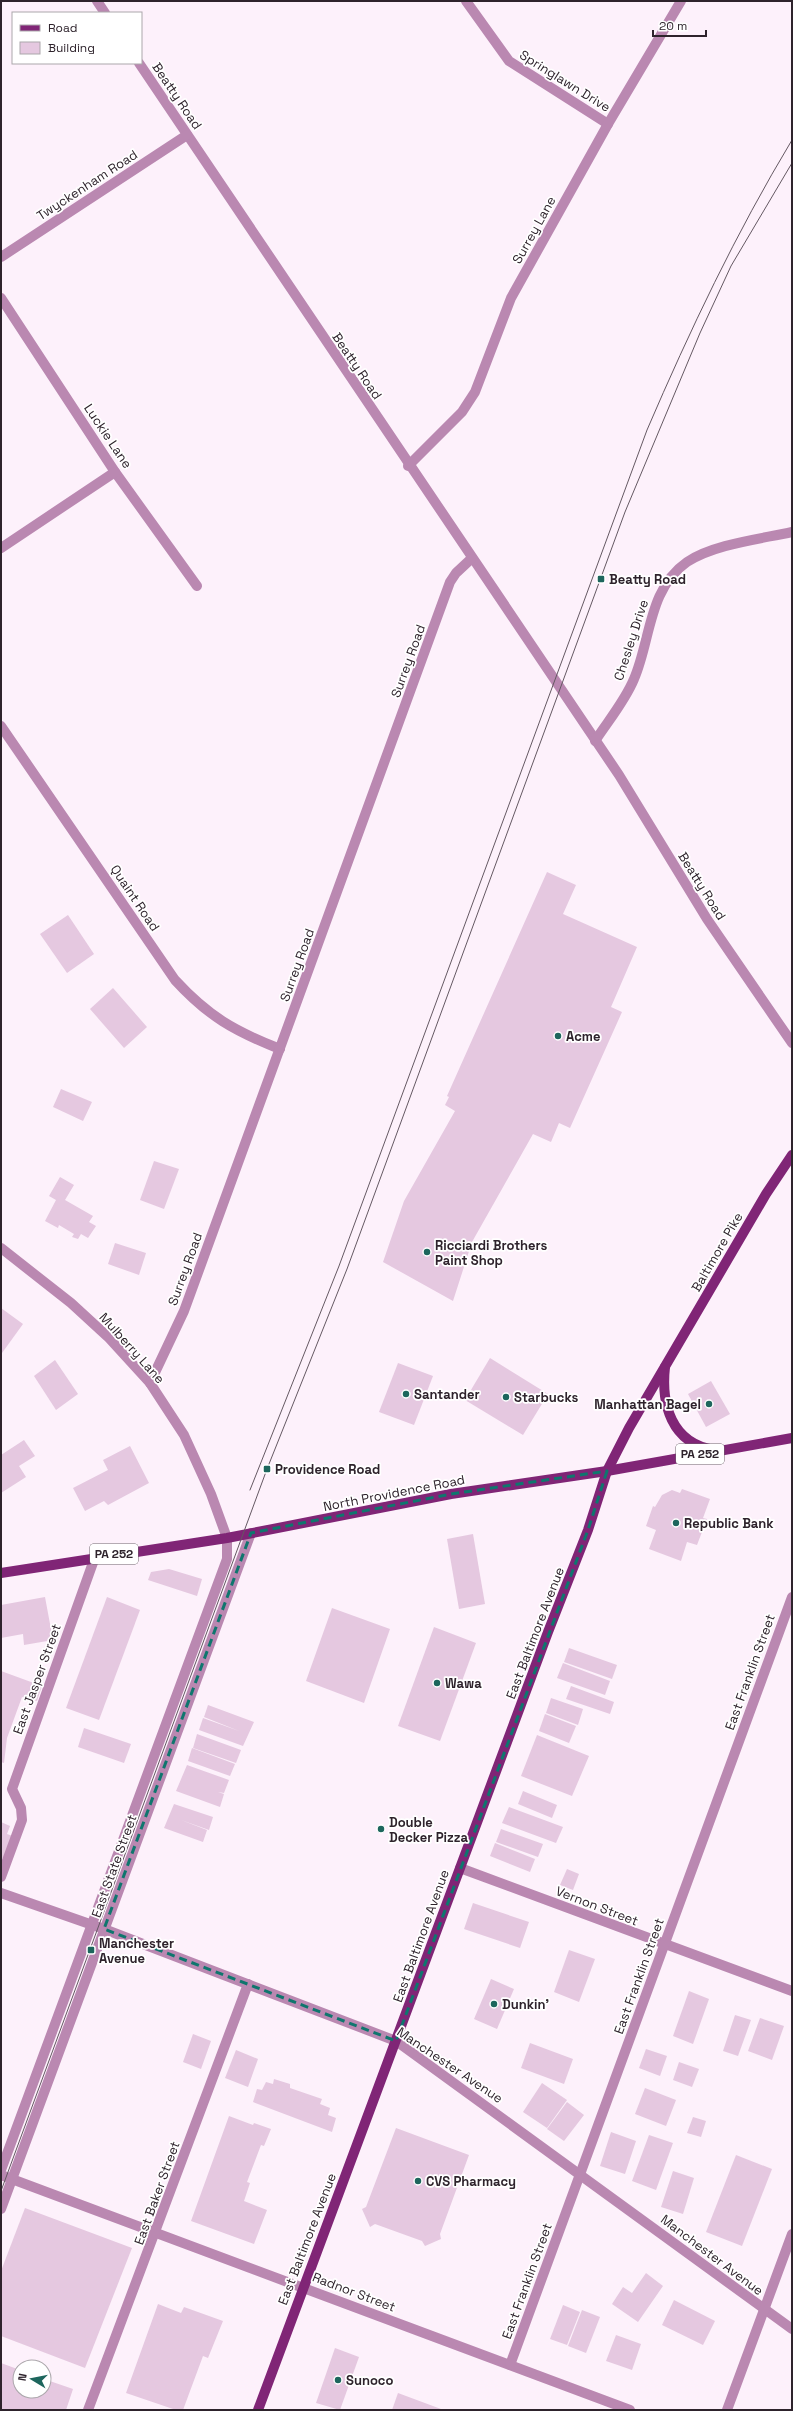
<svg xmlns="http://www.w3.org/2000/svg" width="793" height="2411" font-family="'Space Grotesk',sans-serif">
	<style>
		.building { fill: #e5c8e0 }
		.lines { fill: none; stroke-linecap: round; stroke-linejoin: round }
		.minor { stroke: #ba88b1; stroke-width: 10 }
		.major { stroke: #802576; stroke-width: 10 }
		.tram { stroke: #645862; stroke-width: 1 }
		.marked { fill: none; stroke: #0f766e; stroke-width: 3; stroke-dasharray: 8 5; stroke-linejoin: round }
		.poi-dot { fill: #1d665d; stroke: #fff; stroke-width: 1.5 }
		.labels { text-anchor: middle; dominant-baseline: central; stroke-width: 3.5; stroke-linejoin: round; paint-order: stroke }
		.shield { fill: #fff; stroke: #6d656b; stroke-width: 1 }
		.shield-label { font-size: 12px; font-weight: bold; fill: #2e232c }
		.street-label { font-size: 13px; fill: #2e232c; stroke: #fff }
		.poi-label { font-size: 13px; font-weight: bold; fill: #2e232c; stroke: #fff; text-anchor: start }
	</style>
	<rect width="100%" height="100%" fill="#fdf1fb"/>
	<!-- building -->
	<g class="building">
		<polygon points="547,872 576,885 563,914 637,947 611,1007 622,1012 570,1128 559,1123 551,1142 533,1134 472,1242 453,1301 383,1262 404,1201 455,1111 445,1105 449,1097 447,1096"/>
		<polygon points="68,915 94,954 67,973 40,934"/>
		<polygon points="113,988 147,1027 124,1048 90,1009"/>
		<polygon points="61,1089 92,1102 83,1121 53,1107"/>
		<polygon points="154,1161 179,1169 164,1209 140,1200"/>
		<polygon points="60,1177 74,1185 65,1200 93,1216 89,1222 96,1226 88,1238 81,1234 78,1239 72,1237 74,1234 59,1225 58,1228 45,1221 56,1200 49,1196"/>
		<polygon points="115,1243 146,1253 139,1275 108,1264"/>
		<polygon points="1,1308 23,1324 2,1353 1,1353"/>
		<polygon points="490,1358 548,1394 523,1435 465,1400"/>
		<polygon points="55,1360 78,1394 56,1410 34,1376"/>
		<polygon points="398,1363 433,1376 414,1425 379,1412"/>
		<polygon points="711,1381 730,1414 706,1427 688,1394"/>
		<polygon points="24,1440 35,1456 19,1466 26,1477 1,1493 1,1455"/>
		<polygon points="130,1446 149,1483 108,1505 104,1501 85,1511 73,1488 108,1470 103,1460"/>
		<polygon points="682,1489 710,1499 703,1518 707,1519 697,1545 687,1542 681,1561 649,1549 656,1530 646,1526 653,1506 655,1507 662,1495 672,1490 680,1493"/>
		<polygon points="473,1534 485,1604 459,1609 447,1539"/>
		<polygon points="169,1569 202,1579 197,1596 148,1580 151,1572"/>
		<polygon points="45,1597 53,1640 24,1645 23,1634 1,1638 1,1605"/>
		<polygon points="107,1597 140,1610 99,1720 66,1708"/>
		<polygon points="332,1608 390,1629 364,1703 306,1681"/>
		<polygon points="434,1627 476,1643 440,1741 398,1726"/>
		<polygon points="569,1648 617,1665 612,1679 564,1662"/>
		<polygon points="563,1663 610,1681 605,1695 557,1678"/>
		<polygon points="1,1671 42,1686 37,1701 22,1697 7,1738 4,1763 1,1762"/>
		<polygon points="571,1686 614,1702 610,1714 566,1699"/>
		<polygon points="551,1698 583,1709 578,1725 546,1713"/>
		<polygon points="208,1705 254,1722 243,1746 199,1730 203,1718 239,1731 204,1717"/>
		<polygon points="545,1714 576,1726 569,1743 539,1731"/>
		<polygon points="84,1728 131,1744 124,1763 78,1747"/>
		<polygon points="197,1734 241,1750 236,1763 193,1748"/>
		<polygon points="537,1735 589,1756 572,1796 521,1776"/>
		<polygon points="192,1748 235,1764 230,1776 188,1761"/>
		<polygon points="187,1765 229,1780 224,1793 218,1792 224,1794 220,1807 176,1791"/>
		<polygon points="523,1791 557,1805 552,1818 518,1804"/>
		<polygon points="174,1804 213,1817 209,1830 181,1820 207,1830 203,1842 164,1828"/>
		<polygon points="509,1807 563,1827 556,1843 502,1823"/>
		<polygon points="1,1822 10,1826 7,1834 13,1836 4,1859 1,1858"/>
		<polygon points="501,1829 543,1844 538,1857 496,1842"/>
		<polygon points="495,1843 535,1859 530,1872 490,1856"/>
		<polygon points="567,1869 579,1874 573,1890 560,1885"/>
		<polygon points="473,1903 529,1922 520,1948 464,1929"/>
		<polygon points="569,1950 595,1959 579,2002 554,1992"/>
		<polygon points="491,1979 514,1989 497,2029 474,2019"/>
		<polygon points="689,1991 709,1999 693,2044 673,2036"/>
		<polygon points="735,2015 751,2020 738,2056 723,2051"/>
		<polygon points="760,2018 784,2026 772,2060 748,2051"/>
		<polygon points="193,2034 211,2041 201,2069 183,2062"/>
		<polygon points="530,2043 573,2059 564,2084 521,2068"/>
		<polygon points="646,2049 667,2056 660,2076 639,2068"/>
		<polygon points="236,2050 258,2059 248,2087 225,2078"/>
		<polygon points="679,2062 699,2069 692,2087 673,2080"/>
		<polygon points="274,2079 290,2084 290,2088 322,2099 320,2104 330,2108 328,2115 336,2118 332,2132 253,2102 257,2089 262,2090 266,2082 273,2084"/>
		<polygon points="542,2083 567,2100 547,2128 523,2112"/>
		<polygon points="645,2088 676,2100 666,2126 635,2114"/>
		<polygon points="567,2102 584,2115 564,2141 547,2129"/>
		<polygon points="229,2116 253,2125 254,2123 271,2129 264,2146 261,2145 247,2182 250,2183 244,2201 267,2210 254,2244 191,2221"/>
		<polygon points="693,2117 706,2121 701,2137 687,2133"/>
		<polygon points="396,2128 469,2155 440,2234 441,2239 425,2246 422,2241 375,2224 370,2227 362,2209 366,2207"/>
		<polygon points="611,2132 636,2141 625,2174 600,2166"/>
		<polygon points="649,2135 673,2143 656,2190 632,2181"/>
		<polygon points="736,2155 772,2169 742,2246 706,2232"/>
		<polygon points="673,2171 694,2178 683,2214 661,2207"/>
		<polygon points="25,2208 132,2248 85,2368 1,2336 1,2271"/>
		<polygon points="646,2273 663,2286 638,2322 612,2304 623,2287 632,2293"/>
		<polygon points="674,2300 715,2321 703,2345 662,2325"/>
		<polygon points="158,2304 181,2313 184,2307 223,2321 208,2358 203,2356 183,2410 176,2410 126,2393"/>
		<polygon points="563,2305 580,2312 567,2345 550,2339"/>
		<polygon points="582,2310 600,2317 586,2353 568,2346"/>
		<polygon points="616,2335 641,2344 632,2370 606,2361"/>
		<polygon points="335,2348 359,2357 340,2410 316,2403"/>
		<polygon points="1,2363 20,2370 20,2391 44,2391 44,2379 73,2389 66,2410 1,2410"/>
		<polygon points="398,2393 441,2409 441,2410 392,2410"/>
	</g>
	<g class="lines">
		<!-- minor -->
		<g class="minor">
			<polyline points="97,1 105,13"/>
			<polyline points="466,1 509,61 608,124"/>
			<polyline points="139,63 619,775 707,919 792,1043"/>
			<polyline points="1,257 187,135"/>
			<polyline points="1,298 115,472 197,586"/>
			<polyline points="408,466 462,412 475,392 511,298 608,124 681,1"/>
			<polyline points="1,548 115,472"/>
			<path d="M1,726l174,254c33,36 59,51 105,69"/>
			<path d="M595,741c13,-20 30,-40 39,-62 17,-39 14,-90 53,-117 27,-18 74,-23 105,-30"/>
			<polyline points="1,1248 71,1303 108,1337 150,1383 184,1435 211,1494 227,1538 227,1559 1,2170"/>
			<polyline points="150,1383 184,1311 450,582 456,573 471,559"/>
			<polyline points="460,1868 792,1991"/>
			<polyline points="1,1877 22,1820 21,1808 12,1789 95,1557"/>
			<polyline points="1,1893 104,1929 396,2041 792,2329"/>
			<polyline points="1,2175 630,2410"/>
			<polyline points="1,2209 251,1533"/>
			<polyline points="510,2365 792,1597"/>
			<polyline points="88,2410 248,1984"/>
			<polyline points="727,2410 792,2234"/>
		</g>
		<!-- major -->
		<g class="major">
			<path d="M665,1367c-4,37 6,76 49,83"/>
			<polyline points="1,1573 227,1538 451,1494 607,1471 792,1438"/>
			<polyline points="258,2410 548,1632 588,1530 607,1471 629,1428 766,1194 792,1155"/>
		</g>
		<!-- tram -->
		<g class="tram">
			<path d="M250,1490l89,-224 308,-836c43,-100 89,-197 145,-290"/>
			<polyline points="1,2191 267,1469 347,1269 625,512 700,333 731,266 792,163"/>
		</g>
	</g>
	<!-- marked area -->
	<path class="marked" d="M607,1471l-19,59 -192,511 -292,-112 147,-396 200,-39z"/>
	<!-- markers -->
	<g class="poi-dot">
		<rect x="597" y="575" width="8" height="8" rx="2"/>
		<circle cx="558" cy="1036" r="4"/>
		<circle cx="427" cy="1252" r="4"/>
		<circle cx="406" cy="1394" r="4"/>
		<circle cx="506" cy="1397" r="4"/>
		<circle cx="709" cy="1404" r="4"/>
		<rect x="263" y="1465" width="8" height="8" rx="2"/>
		<circle cx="676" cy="1523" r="4"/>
		<circle cx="437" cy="1683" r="4"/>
		<circle cx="381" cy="1829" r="4"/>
		<rect x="87" y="1946" width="8" height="8" rx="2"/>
		<circle cx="494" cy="2004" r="4"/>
		<circle cx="418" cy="2181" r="4"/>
		<circle cx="338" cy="2380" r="4"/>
	</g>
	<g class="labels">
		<!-- shield labels -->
		<g class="shield">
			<rect x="676" y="1444" width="48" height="20" rx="3"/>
			<rect x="90" y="1544" width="48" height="20" rx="3"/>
		</g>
		<g class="shield-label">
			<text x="700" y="1454">PA 252</text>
			<text x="114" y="1554">PA 252</text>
		</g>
		<!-- street labels -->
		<g class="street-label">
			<text transform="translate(565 81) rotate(32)">Springlawn Drive</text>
			<text transform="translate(177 96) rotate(56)">Beatty Road</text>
			<text transform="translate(87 185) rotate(-33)">Twyckenham Road</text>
			<text transform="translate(534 230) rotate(-61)">Surrey Lane</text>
			<text transform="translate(357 366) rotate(56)">Beatty Road</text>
			<text transform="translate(108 436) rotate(56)">Luckie Lane</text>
			<text transform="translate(631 640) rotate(-72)">Chesley Drive</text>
			<text transform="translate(408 661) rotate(-70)">Surrey Road</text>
			<text transform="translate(702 886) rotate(58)">Beatty Road</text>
			<text transform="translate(135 898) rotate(56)">Quaint Road</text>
			<text transform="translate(297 965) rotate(-70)">Surrey Road</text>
			<text transform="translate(717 1252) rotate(-60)">Baltimore Pike</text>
			<text transform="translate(185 1269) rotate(-70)">Surrey Road</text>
			<text transform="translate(132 1348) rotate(48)">Mulberry Lane</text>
			<text transform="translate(394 1493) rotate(-11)">North Providence Road</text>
			<text transform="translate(535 1633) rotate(-69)">East Baltimore Avenue</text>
			<text transform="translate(750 1672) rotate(-70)">East Franklin Street</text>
			<text transform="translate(37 1679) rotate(-70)">East Jasper Street</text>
			<text transform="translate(114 1866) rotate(-70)">East State Street</text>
			<text transform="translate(597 1906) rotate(21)">Vernon Street</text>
			<text transform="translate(421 1936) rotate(-70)">East Baltimore Avenue</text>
			<text transform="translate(639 1976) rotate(-70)">East Franklin Street</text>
			<text transform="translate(450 2065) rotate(34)">Manchester Avenue</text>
			<text transform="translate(157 2193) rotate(-70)">East Baker Street</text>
			<text transform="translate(307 2239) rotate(-69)">East Baltimore Avenue</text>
			<text transform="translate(712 2255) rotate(37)">Manchester Avenue</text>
			<text transform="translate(527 2281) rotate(-70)">East Franklin Street</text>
			<text transform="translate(354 2292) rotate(21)">Radnor Street</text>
		</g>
		<!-- poi labels -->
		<g class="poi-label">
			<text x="609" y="579">Beatty Road</text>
			<text x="566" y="1036">Acme</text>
			<text x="435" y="1245">Ricciardi Brothers<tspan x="435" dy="15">Paint Shop</tspan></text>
			<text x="414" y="1394">Santander</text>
			<text x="514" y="1397">Starbucks</text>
			<text x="701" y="1404" text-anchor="end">Manhattan Bagel</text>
			<text x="275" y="1469">Providence Road</text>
			<text x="684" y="1523">Republic Bank</text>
			<text x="445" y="1683">Wawa</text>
			<text x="389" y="1822">Double<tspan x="389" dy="15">Decker Pizza</tspan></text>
			<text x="99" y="1943">Manchester<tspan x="99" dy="15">Avenue</tspan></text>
			<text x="502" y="2004">Dunkin'</text>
			<text x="426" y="2181">CVS Pharmacy</text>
			<text x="346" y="2380">Sunoco</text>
		</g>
	</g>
	<!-- border -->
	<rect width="793" height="2411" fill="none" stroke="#2e232c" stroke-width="4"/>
	<!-- legend -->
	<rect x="12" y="12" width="130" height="52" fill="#ffffff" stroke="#aba7ab"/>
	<rect x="20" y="25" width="20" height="6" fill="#802576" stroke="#aba7ab"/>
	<text x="48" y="32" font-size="12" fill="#2e232c">Road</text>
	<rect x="20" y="42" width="20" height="12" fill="#e5c8e0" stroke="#aba7ab"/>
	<text x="48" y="52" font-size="12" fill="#2e232c">Building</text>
	<!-- north arrow -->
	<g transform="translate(32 2379) rotate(280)"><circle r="19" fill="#ffffff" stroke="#aba7ab"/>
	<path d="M0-3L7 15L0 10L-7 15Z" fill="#1d665d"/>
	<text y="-6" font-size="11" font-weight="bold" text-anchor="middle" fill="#2e232c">N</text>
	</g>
	<!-- scale -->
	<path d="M653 30v6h53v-6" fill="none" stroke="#2e232c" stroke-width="2"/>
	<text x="659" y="30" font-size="12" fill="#2e232c" stroke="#ffffff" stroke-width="3" paint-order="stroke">20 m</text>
</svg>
